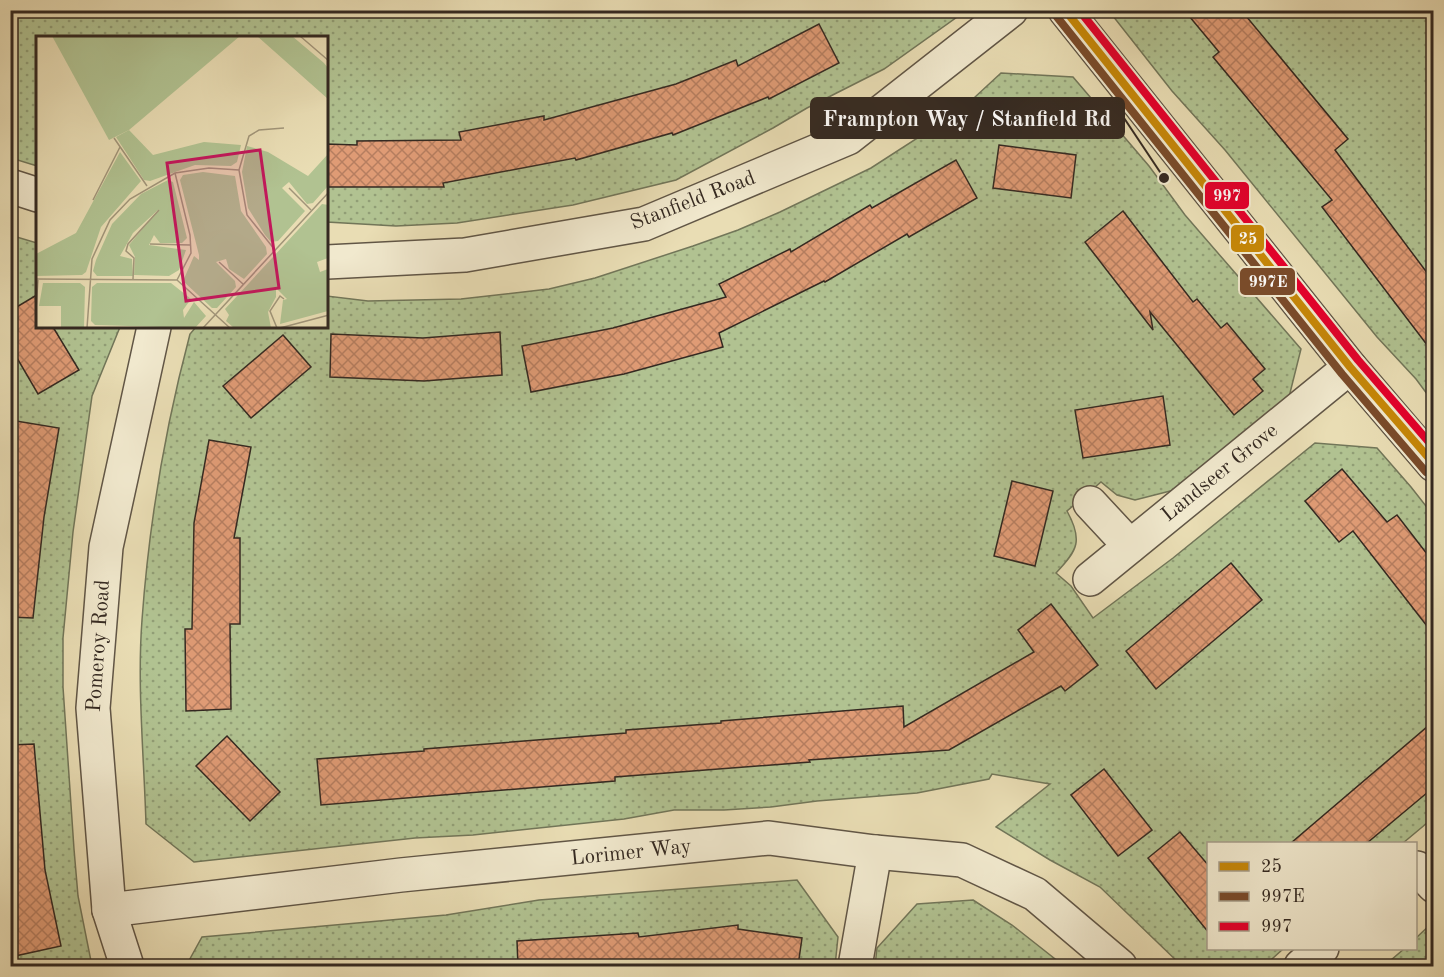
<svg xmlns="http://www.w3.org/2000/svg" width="1444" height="977" font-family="'Old Standard TT',serif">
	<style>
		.garden { fill: url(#garden-dots); stroke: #727659; stroke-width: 1.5 }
		.building { fill: url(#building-cross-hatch); stroke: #342921; stroke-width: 1.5 }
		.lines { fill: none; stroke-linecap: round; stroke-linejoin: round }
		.minor-casing { stroke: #615646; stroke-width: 36 }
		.minor { stroke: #f1e9ce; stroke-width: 33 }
		.bus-1-casing { stroke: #f1e9ce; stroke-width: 12 }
		.bus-2-casing { stroke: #f1e9ce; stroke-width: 12 }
		.bus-3-casing { stroke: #f1e9ce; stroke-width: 12 }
		.bus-1 { stroke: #c68708; stroke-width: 8 }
		.bus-2 { stroke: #7a4b2a; stroke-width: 8 }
		.bus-3 { stroke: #e4002b; stroke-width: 8 }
		.labels { text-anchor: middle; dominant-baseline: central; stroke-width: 5; stroke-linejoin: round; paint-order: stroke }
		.street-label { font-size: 21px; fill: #342921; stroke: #f1e9ce }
		.inset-road { fill: none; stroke: #a19579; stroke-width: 1.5 }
		.view { fill: #c2185b; fill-opacity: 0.15; stroke: #c2185b; stroke-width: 3 }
		.inset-edge { fill: none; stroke: #342921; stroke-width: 3 }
		.leader { fill: none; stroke: #342921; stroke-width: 2 }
		.callout-dot { fill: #342921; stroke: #f1e9ce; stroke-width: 2 }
		.callout { fill: #342921; stroke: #342921; stroke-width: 2 }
		.callout-label { font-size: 22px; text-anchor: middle; font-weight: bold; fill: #fff }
		.line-badge { stroke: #f1e9ce; stroke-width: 2 }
		.badge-label { font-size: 16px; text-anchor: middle; font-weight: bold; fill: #fff }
	</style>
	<defs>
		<pattern id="garden-dots" width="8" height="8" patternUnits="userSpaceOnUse" patternTransform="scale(1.5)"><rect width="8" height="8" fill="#b1c291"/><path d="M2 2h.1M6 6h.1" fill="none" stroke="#919e76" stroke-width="1.8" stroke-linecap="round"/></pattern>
		<pattern id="building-cross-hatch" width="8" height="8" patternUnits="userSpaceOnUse" patternTransform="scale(1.5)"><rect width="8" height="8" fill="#df9b75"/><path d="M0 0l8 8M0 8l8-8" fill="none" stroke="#b67e60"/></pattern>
	</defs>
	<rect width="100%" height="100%" fill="#e9ddb4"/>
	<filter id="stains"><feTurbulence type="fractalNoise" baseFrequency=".00333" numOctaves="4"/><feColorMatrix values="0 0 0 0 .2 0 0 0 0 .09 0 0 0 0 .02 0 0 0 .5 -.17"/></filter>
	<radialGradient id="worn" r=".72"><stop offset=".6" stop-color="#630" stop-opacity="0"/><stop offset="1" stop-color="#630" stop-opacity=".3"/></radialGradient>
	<!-- garden -->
	<g class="garden">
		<polygon points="11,11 958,11 957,17 884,69 807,108 773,128 676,180 573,205 457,223 396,226 327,222 327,38 38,38 37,166 11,158"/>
		<polygon points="1109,11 1433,11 1433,402 1416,379 1377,337 1225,150 1172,91"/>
		<path d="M1001,73l72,4 76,89 36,49 116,134 -15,60 -108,80 -43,11 -18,-5 -16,-13 -34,29c16,29 11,39 -11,62l15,13 22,32 80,-60 142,-115 62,5 34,39 22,28v303l-30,25 -195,1v104l75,1 -19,17h-82l-82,-79 -50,-27 -54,-33 54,-43 -58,-10 -3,5 -72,14 -100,8 -46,6 -47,3h-50l-50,9 -151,16 -58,3 -221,24 -48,-38c-2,-67 -9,-138 -4,-204 7,-97 23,-192 48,-286l6,-7h131v-31l41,5 93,-2 88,-10 46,-11 98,-32 45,-16 42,-18 91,-44 90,-58z"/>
		<polygon points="10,235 37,243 38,327 120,327 92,396 73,532 63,638 63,687 74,849 78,896 92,966 11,966"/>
		<polygon points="797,880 838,937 835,966 186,966 202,937 446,915 539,900"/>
		<polygon points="973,900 1012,925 1064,966 875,966 877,948 917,904"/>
		<polygon points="1433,922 1433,966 1384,966 1404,949 1416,948 1416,938"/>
	</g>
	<!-- building -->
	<g class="building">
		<polygon points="1184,10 1241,10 1348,139 1335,150 1434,282 1434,354 1322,207 1332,200 1213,57 1219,52"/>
		<polygon points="819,24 839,63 769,99 768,97 673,135 672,133 576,160 575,158 443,183 444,187 327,187 327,144 357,145 357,141 461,140 459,132 544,116 544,120 676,84 736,60 738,66"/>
		<polygon points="999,145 1076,155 1071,198 993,188"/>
		<polygon points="956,160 977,198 909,237 907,234 825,282 824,281 719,333 723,347 624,374 531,392 522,346 613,328 726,297 719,284 790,249 791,252 870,205 872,208"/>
		<polygon points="1123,211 1193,302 1197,299 1221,328 1227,323 1265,369 1253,379 1263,391 1234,415 1150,312 1153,330 1085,242"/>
		<polygon points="35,296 38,300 38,327 53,327 79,370 38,394 10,346 10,311"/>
		<polygon points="500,332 502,375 424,381 330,377 331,334 423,338"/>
		<polygon points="283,335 311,367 251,418 223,386"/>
		<polygon points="1163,396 1170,445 1083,458 1075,410"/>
		<polygon points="10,420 59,428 44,517 33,618 10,617"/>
		<polygon points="209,440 251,447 234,538 240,538 240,624 230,624 231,709 186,711 185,629 192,629 194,523"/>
		<polygon points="1342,469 1387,522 1397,515 1434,563 1434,635 1353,531 1339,542 1305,501"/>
		<polygon points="1012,481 1053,491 1035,566 994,556"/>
		<polygon points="1231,563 1262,600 1156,689 1126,651"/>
		<polygon points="1051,604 1098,665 1065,691 1061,686 949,750 809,760 810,762 615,777 615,781 321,805 317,759 424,751 424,749 626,733 626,730 721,723 721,721 903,706 904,727 1034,652 1018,630"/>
		<polygon points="1434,721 1434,787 1367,843 1291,843"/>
		<polygon points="227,736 280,792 250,821 196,766"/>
		<polygon points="34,744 45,870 61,946 15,956 10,933 10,745"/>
		<polygon points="1104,769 1152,830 1118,856 1071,795"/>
		<polygon points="1180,832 1209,866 1209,933 1148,858"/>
		<polygon points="738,925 738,929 802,938 798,966 518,966 517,941 638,933 639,937"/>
	</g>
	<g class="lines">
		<!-- minor casing -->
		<g class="minor-casing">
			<g id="minor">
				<polyline points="1065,10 1350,367 1434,465"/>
				<polyline points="10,186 38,195"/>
				<polyline points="327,262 465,255 644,224 848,138 1011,10"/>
				<polyline points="1090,503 1130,546"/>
				<polyline points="1090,579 1350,367"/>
				<polyline points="1417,868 1434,886"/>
				<polyline points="109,910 401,875 769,838 875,852 962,860 1035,894 1120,966"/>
				<polyline points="127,966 109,910 93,708 106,547 154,327"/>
				<polyline points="855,966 875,852"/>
				<polyline points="1301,966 1322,948"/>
			</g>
		</g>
		<!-- minor -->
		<use href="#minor" class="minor"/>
		<!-- bus-1 casing -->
		<g class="bus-1-casing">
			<polyline id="bus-1" points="1065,10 1350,367 1434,464"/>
		</g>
		<!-- bus-2 casing -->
		<g class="bus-2-casing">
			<polyline id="bus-2" points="1057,17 1342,374 1426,472"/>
		</g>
		<!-- bus-3 casing -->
		<g class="bus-3-casing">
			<polyline id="bus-3" points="1079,10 1358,360 1434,448"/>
		</g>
		<!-- bus-1 -->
		<use href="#bus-1" class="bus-1"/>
		<!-- bus-2 -->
		<use href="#bus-2" class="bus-2"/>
		<!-- bus-3 -->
		<use href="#bus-3" class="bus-3"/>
	</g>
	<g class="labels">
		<!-- street labels -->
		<g class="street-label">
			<text transform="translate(693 201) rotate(-21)">Stanfield Road</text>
			<text transform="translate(1220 473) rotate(-39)">Landseer Grove</text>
			<text transform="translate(99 646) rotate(-86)">Pomeroy Road</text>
			<text transform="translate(631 853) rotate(-6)">Lorimer Way</text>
		</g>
	</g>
	<!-- overview -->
	<g transform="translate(36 36)">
		<rect width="292" height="292" fill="#e9ddb4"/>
		<path d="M16,0h188l-111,94 -20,10z" fill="#b1c291"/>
		<path d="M221,0h35l32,27 4,5v31zM93,94l24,25 51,-13 37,3 -4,17 -6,4 -36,-1 -45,16 -6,-1 -28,-43zM211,110l21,6 40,24 20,-22v32l-15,17 -6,1 -18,-22 -7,6 23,23 -27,30 -7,1 -6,-7 -17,-27 -6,-36zM84,116l21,29 -40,46 -15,45 -4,3 -46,1v-22l40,-21zM167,136l32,4 6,35 25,36 1,7 -23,25 -15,-10 -3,-10 -10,3 19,19 1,6 -19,21h-5l-29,-27 11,-25 5,4v-5l-19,-75 3,-5zM132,144l5,2 14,56 -5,5h-22l-6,-8 -5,10 37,5 -7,20 -10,6 -35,-1 1,-18 -6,-12 30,-36 -26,24 -13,23 12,3 1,17h-36l-4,-5 3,-11 16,-36 29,-30zM286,168l7,1 -1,53 -11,4 3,10 8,-3v42l-48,13 3,-24 4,-1 -11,-11v9l-8,15 3,16h-37l-8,-7 3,-6 -4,-6zM7,247h37l5,4 -1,41h-23v-22h-22zM61,247h74l20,16 -8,11 1,8 10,-16 12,14 -11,12 -100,-3 -4,-4 1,-34z" fill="#b1c291"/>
		<path class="inset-road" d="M264,0l29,25M78,102l33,48M139,137l15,62 1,18 -14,27M253,152l22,22M57,164l27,-53M114,208l40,1M239,214l-28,-35 -8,-45 10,-34 10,-6 25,-2M183,226l24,22M0,243l141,1M97,243l1,-21 -8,-7 2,-7 31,-34M141,244l53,48M0,274l2,-31M51,292l5,-69 18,-39 20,-21 45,-26 34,-5 30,2M167,292l126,-136M241,292l-7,-17 10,-15 4,3M244,292l49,-13"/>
		<path class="view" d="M224,114l19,138 -93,13 -19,-138z"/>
		<rect width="292" height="292" class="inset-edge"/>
	</g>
	<!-- callouts -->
	<path class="leader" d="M1164 178L1124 118"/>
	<circle class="callout-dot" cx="1164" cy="178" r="6"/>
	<rect class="callout" x="811" y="98" width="313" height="40" rx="6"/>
	<g class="callout-label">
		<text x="967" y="126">Frampton Way / Stanfield Rd</text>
	</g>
	<g class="line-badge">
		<rect x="1204" y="181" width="46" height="29" rx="6" fill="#e4002b"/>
		<rect x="1230" y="224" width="35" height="29" rx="6" fill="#c68708"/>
		<rect x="1239" y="267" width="57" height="29" rx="6" fill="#7a4b2a"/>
	</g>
	<g class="badge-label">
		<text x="1227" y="201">997</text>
		<text x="1248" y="244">25</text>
		<text x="1268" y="287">997E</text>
	</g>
	<!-- margin -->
	<rect width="1444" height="977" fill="none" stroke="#e9ddb4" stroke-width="36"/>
	<rect x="12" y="12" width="1420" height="953" fill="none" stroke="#342921" stroke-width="3"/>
	<rect x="18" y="18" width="1408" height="941" fill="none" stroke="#342921" stroke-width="1.5"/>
	<!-- legend -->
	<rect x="1207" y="842" width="210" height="108" fill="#f1e9ce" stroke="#a59c89" stroke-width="1.5"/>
	<rect x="1219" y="862" width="30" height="9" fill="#c68708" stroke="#a59c89" stroke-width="1.5"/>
	<text x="1261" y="872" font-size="18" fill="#342921">25</text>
	<rect x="1219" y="892" width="30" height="9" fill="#7a4b2a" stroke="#a59c89" stroke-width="1.5"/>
	<text x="1261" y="902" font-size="18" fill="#342921">997E</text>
	<rect x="1219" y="922" width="30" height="9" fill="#e4002b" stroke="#a59c89" stroke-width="1.5"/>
	<text x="1261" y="932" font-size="18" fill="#342921">997</text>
	<rect width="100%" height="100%" filter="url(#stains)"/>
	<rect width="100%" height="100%" fill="url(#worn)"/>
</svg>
